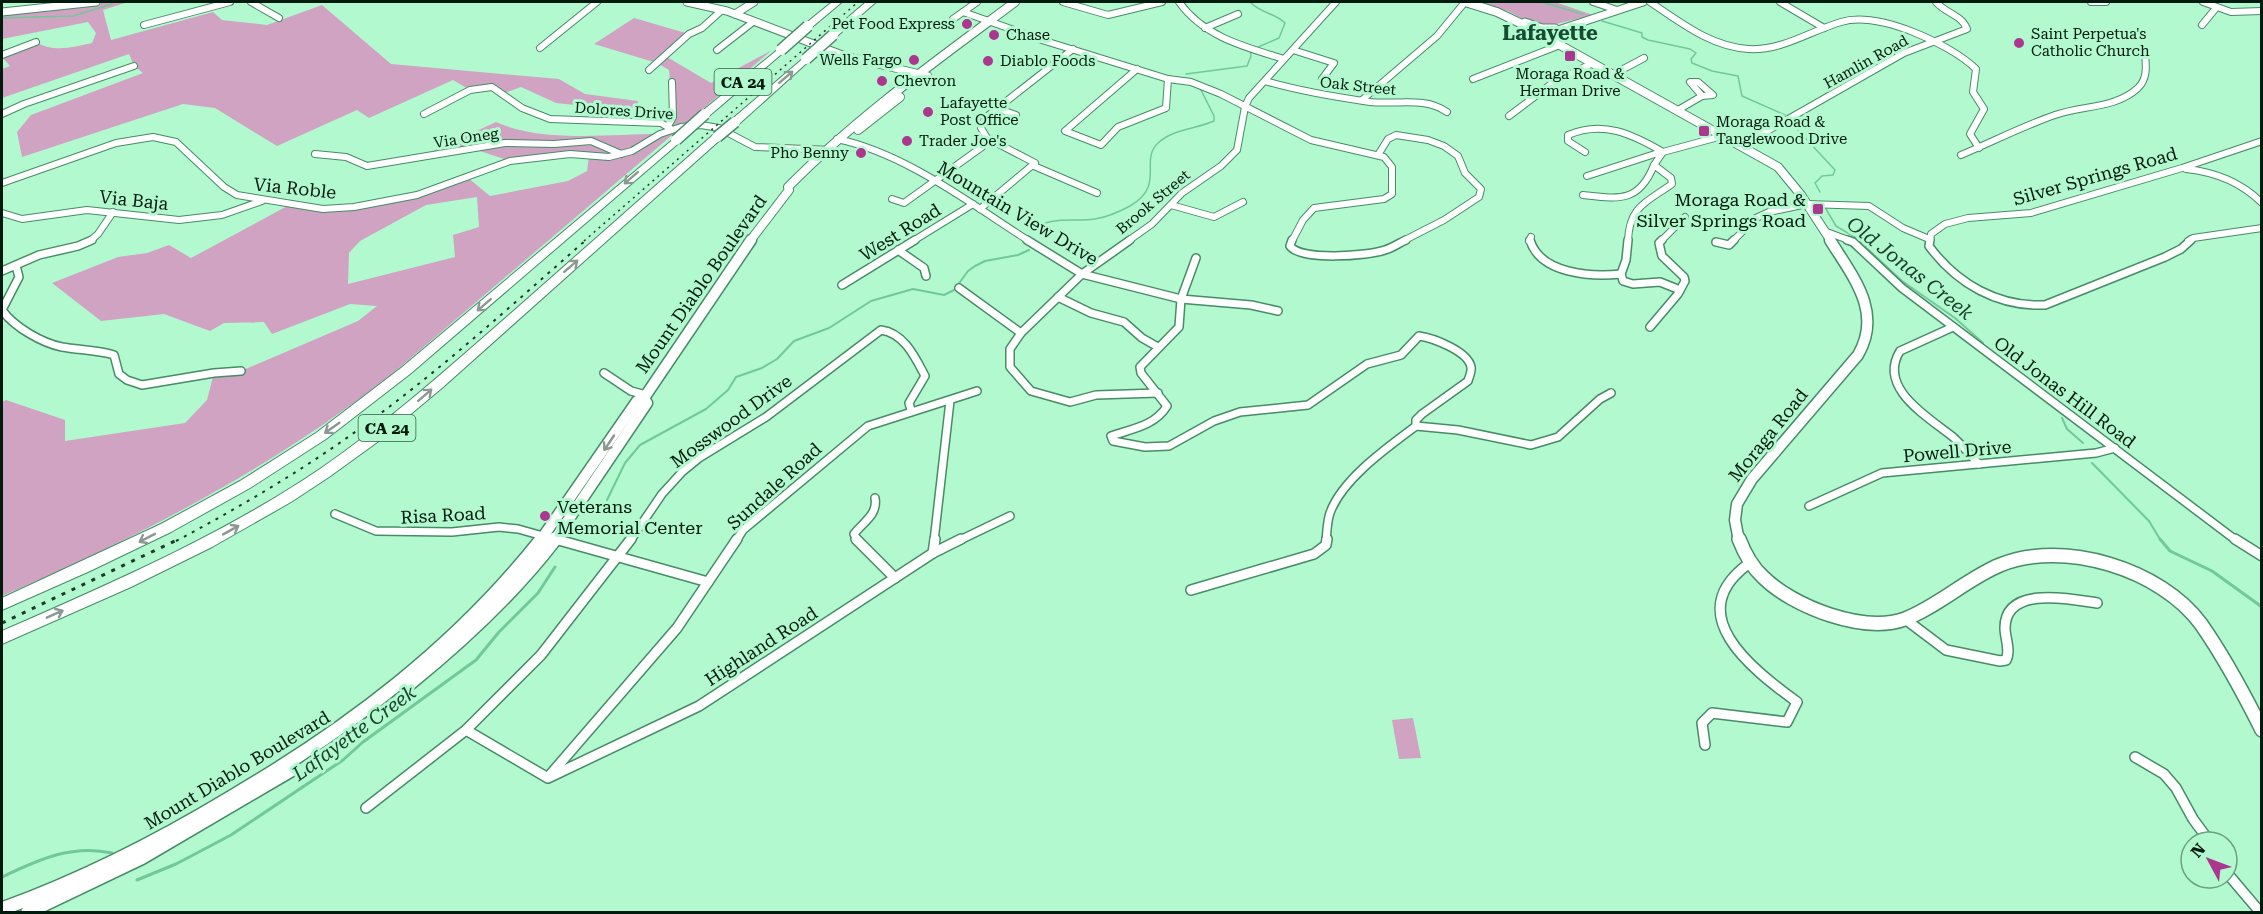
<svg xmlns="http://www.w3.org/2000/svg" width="2263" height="914" font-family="'Roboto Serif',serif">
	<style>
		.green { fill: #d0a3c2; fill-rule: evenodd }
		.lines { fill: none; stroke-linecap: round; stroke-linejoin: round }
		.stream-far2 { stroke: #71c899; stroke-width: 1.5 }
		.stream-far1 { stroke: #71c899; stroke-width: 2 }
		.stream { stroke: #71c899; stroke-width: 3 }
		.minor-far2-casing { stroke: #478b67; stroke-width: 8 }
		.minor-far1-casing { stroke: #478b67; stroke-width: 10 }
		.minor-casing { stroke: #478b67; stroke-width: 12 }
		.tertiary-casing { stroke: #478b67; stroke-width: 9 }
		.secondary-far2-casing { stroke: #478b67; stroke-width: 10 }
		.secondary-far1-casing { stroke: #478b67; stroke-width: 13 }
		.secondary-casing { stroke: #478b67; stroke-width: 16 }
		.motorway-casing { stroke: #478b67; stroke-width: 2 }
		.minor-far2 { stroke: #fff; stroke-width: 6 }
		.minor-far1 { stroke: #fff; stroke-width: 7 }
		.minor { stroke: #fff; stroke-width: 9 }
		.tertiary { stroke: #fff; stroke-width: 7 }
		.secondary-far2 { stroke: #fff; stroke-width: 8 }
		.secondary-far1 { stroke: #fff; stroke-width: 10 }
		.secondary { stroke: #fff; stroke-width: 13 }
		.motorway { fill: #fff; fill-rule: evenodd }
		.rail-far2 { stroke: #1b3c2a; stroke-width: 1.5; stroke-dasharray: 2 4.5; stroke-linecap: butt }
		.rail-far1 { stroke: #1b3c2a; stroke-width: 2; stroke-dasharray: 3 6; stroke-linecap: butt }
		.rail { stroke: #1b3c2a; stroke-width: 3; stroke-dasharray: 4 7; stroke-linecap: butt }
		.motorway-bridge-casing { stroke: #478b67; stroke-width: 13; stroke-linecap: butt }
		.motorway-bridge { stroke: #fff; stroke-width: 10 }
		.oneway { stroke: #8c9892 }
		.poi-dot { fill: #ab378f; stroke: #b3f9d0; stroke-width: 2 }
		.labels { text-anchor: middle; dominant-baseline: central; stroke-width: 6; stroke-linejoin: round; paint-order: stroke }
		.far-poi-label { font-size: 15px; fill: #001b0d; stroke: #b3f9d0; text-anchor: start }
		.far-street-label { font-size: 15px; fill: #001b0d; stroke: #b3f9d0 }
		.shield { fill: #b3f9d0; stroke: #365e48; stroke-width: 1.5 }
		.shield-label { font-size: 16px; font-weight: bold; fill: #001b0d }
		.street-label { font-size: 18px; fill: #001b0d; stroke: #b3f9d0 }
		.poi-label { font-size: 18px; fill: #001b0d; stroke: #b3f9d0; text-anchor: end }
		.far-district-label { font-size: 20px; font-weight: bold; fill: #154b31; stroke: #b3f9d0 }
		.water-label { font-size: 20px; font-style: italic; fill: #1c422e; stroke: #b3f9d0 }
	</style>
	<rect width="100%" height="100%" fill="#b3f9d0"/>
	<!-- green -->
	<g class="green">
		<path d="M93,2h35l-25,8 8,30 102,-28 9,8 45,5 55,-20 69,59 168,15 26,15 53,7 -1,7h-33l-48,-5 -35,-16 -19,7 -10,-7 -22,3 -17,-10 -84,38 -12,-8 -80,36 -62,-38 -32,-4 -161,53 -5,-25 14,-17 112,-42 -9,-7 -5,-12 -127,44v-29l8,-3 -8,-9 34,-15c18,11 37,5 56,1l4,-10 -8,-11 -86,17v-27z"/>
		<polygon points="1477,2 1555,2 1593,15 1548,26 1528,22 1508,11"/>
		<path d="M634,18l55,16 -22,23 44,26 61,-33 -379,323c-120,95 -252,163 -391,223v-194l4,-2 59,20v21l120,-18 22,-23 7,-27 27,-2 117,-50 19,-15 -27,-2 -78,30 -8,-12 -40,1 -14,8 -46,-17 -63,7 -49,-38 66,-26 29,-4 22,-8 22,13 100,-54 32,5 64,-7 80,-25 23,19 78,-15 19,-10 2,-15 -19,-2 -60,7 -39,-13 -55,11 80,-37c46,21 113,12 164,12l10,-5 3,-12 -4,-47 -12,-7 -63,-19zM477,197l2,30 -26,8 2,22 -107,27 1,-31 11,-12 66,-36z"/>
		<polygon points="1413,718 1421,758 1399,759 1392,720"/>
	</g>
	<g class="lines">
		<!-- stream-far2 -->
		<g class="stream-far2">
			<path d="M1250,2c10,11 25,11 35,21l-6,15 -23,10"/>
			<polyline points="1541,2 1583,14"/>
			<polyline points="2,18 73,16 112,4"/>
			<polyline points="1602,21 1642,33 1642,37 1648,40 1690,49 1696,53 1691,59 1692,63 1712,71 1738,76 1742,96 1785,115"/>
			<polyline points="1186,74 1247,66 1251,56 1250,50"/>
			<polyline points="1795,121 1796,128 1835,170 1833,175 1822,176 1815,183 1820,192"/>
			<polyline points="1826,209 1836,226 1861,241"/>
			<path d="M1032,229c20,-13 41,-7 63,-10 12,-2 24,-7 35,-13 36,-21 9,-45 28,-63 15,-14 38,-14 56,-22v-5l-13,-26"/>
		</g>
		<!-- stream-far1 -->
		<g class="stream-far1">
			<polyline points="1858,240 1902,281 1955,318 1983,343"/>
			<polyline points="2062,418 2067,429 2083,443"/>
			<polyline points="2092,463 2149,521 2161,541"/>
			<polyline points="607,500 625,463 640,445 706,409 728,390 736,377 762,368 777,359 794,341 829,328 871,301 913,289 944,295 954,290 968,271 975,266 985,261 1018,255 1029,250"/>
		</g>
		<!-- stream -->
		<g class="stream">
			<polyline points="2160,539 2170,551 2212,571 2262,607"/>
			<path d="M2,877c36,-17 69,-33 110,-24"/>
			<polyline points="137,880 176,864 231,835 343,760 363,742 476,660 499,632 538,593 555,567"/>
		</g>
		<!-- minor-far2 casing -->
		<g class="minor-far2-casing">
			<g id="minor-far2">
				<polyline points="251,2 279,18"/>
				<polyline points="1063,2 1108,15 1162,2"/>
				<path d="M1179,2c25,35 66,45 105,57"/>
				<polyline points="1593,2 1617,10"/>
				<path d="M1650,2c30,20 61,45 99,47 33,2 61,-18 92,-27 37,-11 108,21 135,47l-3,23 11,17 -14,25 9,14"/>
				<polyline points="1780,2 1824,28"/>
				<polyline points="2091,2 2106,2"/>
				<polyline points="2203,2 2231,12 2262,11"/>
				<polyline points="963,12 1045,41 1168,79 1191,82 1221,94 1311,140 1384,157 1392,167 1392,194 1384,199 1314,208 1303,220 1292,241"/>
				<polyline points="953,19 977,2"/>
				<polyline points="144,25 230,2"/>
				<polyline points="2202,25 2216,8"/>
				<polyline points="1205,28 1238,14"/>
				<polyline points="540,48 597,2"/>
				<polyline points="717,50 753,22"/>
				<polyline points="1293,50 1334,63 1322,79"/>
				<polyline points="2,55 36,42"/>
				<polyline points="1137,69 1065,131 1101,145 1118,127 1166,108 1168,79"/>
				<polyline points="649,70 689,34 702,28 722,10"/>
				<polyline points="1614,74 1644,58"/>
				<polyline points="1473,79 1560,45"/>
				<path d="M1265,81c34,10 70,16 105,21 26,3 55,-6 77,10"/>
				<polygon points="1690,82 1698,82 1713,95 1702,96"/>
				<polyline points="1362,100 1437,36 1465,2"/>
				<polyline points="996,108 1016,115"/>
				<polyline points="1678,110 1702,96"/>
				<polyline points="2,114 24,104 134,66"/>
				<polyline points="424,114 470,90 492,87 522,108 550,119 661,123 671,129"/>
				<polyline points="1509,116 1554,82 1593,63"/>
				<polyline points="668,126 673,117 672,82"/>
				<path d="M837,139c68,14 134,65 192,102"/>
				<path d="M1741,146l163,-93 63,-24c-5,-14 -22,-16 -31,-27"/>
				<path d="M1585,152l-17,-11v-6c35,-15 64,-1 95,17"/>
				<polyline points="315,154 346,157 367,166 505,143 554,144 591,141 621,154"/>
				<polyline points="1378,155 1388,139 1396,135 1428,140 1444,146 1458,156 1465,173 1481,189 1479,197 1444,220 1403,241"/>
				<path d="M1961,155c31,-13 62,-29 94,-40 28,-10 60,-6 83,-27 10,-10 8,-22 7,-35"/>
				<polyline points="1034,166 1097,193"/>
				<path d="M2186,169c29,3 55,13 76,34"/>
				<polyline points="1587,176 1661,152"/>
				<polyline points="2,183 116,143 153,137 176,142 224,187 237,195 323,209 354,207 417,195 510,161 570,154 609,157 632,151 660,134 681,127 701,125 719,128 755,147 833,150"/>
				<path d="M1583,195c36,4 56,8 71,-30"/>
				<polyline points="892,199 904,203 982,147 987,138 981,128 985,118 1073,49"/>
				<polyline points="1171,205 1214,217 1243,202"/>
				<polyline points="980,209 1035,163 987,138"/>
				<polyline points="2,213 22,219 87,210 179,220 222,215 262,201"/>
				<polyline points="1824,231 1851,241"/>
				<polyline points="90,241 98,234 113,212"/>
				<polyline points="913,241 973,204"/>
				<polyline points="1128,241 1152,224 1182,193 1221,166 1237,150 1245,107 1249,98 1336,2"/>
				<polyline points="1529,241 1531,237"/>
				<path d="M1628,241c1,-35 19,-39 44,-57l-1,-6 -17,-13 9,-13 59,-16"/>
				<polyline points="1661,241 1685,217"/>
				<polyline points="1733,241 1756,218 1769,212 1807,204 1869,206 1903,228 1929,239"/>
				<polyline points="1930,241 1931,234 1945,224 1968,218 2031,213 2182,168 2262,141"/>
				<polyline points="2188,241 2193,238 2262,228"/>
			</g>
		</g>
		<!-- minor-far1 casing -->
		<g class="minor-far1-casing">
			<g id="minor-far1">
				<polyline points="1027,240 1082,274 1181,299 1251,305 1278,311"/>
				<polyline points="1130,240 1082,274 1021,333 1010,349 1010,367 1031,391 1070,402 1096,395 1158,393"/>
				<path d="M1292,240l-2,6c11,15 78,10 95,4 7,-2 14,-7 21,-10"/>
				<path d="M1530,240c10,34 61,37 91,34"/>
				<polyline points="1847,240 1853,242 1902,288 2237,541"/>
				<path d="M1930,240l-1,6c28,38 69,61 116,59l120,-48 16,-8 10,-9"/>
				<polyline points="1716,242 1729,245 1734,240"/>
				<polyline points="898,250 924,268 926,276"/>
				<path d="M1196,258l-15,41 -2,28 -39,40 1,6 26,33c-12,20 -36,23 -56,30l2,5 32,6 24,-1 45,-25 26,-9 68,-7 59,-41 34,-9 18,-19c14,2 49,15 52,31 1,5 -2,10 -3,14l-46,33 -6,6v6"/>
				<path d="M16,266l3,11 -17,33c12,17 40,33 60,37 17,3 35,3 52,8l5,19 8,6 15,5 72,-12 27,-2"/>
				<polyline points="2,271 39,255 78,246 92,240"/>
				<polyline points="1621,274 1626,260 1628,240"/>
				<polyline points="1621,274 1623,281 1633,284 1660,282 1680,290"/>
				<polyline points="842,285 915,240"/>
				<polyline points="959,288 1021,333"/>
				<polyline points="1058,297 1091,313 1124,322 1142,338 1158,347"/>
				<polyline points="1650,327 1678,294 1685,281 1684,277 1662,256 1659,243 1662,240"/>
				<path d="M1953,327l-53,24c-23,37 28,66 53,86 9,8 17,18 26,27"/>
				<polyline points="604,373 631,391 646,395"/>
				<polyline points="1416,426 1458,430 1531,445 1558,437 1600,399 1611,393"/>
				<polyline points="1809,506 1882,473 2096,453 2115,448"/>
				<polyline points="335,514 376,531 452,532 499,527 518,529 561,541"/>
				<path d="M630,541l32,-47 21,-23 16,-13 67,-41 115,-87c23,3 34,27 44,46l-16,27 2,7"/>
				<polyline points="736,541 743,530 868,426 977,391"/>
				<path d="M858,541l-4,-7c9,-12 24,-19 21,-36"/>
				<polyline points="934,541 950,401"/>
				<polyline points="958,541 1010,516"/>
				<path d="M1326,541c1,-9 1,-20 4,-28 12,-34 58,-66 86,-87"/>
			</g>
		</g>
		<!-- minor casing -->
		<g class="minor-casing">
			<g id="minor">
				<polyline points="555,539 708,582"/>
				<polyline points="856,539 895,578"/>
				<polyline points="2235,539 2262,556"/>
				<polyline points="933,553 961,539"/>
				<polyline points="1191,590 1314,554 1326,545 1327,539"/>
				<path d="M1905,619l41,31 54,11 6,-1c5,-9 -1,-22 -1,-32 0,-43 66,-29 92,-25"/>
				<polyline points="466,730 548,778 699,706 933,553 935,539"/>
				<path d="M1705,745l-3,-22 10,-10 75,9 10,-20c-45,-33 -119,-89 -46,-140"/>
				<polyline points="2135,757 2164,774 2176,788 2193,819 2210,842"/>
				<polyline points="550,775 677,628 737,539"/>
				<polyline points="366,808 466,730 541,655 631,539"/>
				<polyline points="2227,873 2260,912"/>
			</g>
		</g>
		<!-- tertiary casing -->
		<g class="tertiary-casing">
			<g id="tertiary">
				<polyline points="687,2 727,11 845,56 928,76"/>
				<polyline points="2,12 96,2"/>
				<polyline points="735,14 754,2"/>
				<polyline points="1525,22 1542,28 1555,28"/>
				<polyline points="1543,35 1643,2"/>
			</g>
		</g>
		<!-- secondary-far2 casing -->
		<g class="secondary-far2-casing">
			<g id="secondary-far2">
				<polyline points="1465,2 1497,12 1526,26 1778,167 1801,195 1831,241"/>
				<polyline points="858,130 900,97"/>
				<path d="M750,241l39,-51 -1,-3c69,-70 148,-126 227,-185"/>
			</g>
		</g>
		<!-- secondary-far1 casing -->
		<g class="secondary-far1-casing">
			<g id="secondary-far1">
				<polyline points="540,541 637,401 644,398 751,240"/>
				<polyline points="554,541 647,403 644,398"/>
				<path d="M1739,541l-4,-21 2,-16 15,-25 106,-124c25,-43 -5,-78 -28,-115"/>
			</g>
		</g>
		<!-- secondary casing -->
		<g class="secondary-casing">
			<g id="secondary">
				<path d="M1739,539c5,13 14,29 24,38 30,30 101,57 142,42 32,-12 63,-41 95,-54 63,-26 161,4 201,59 23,33 43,70 61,106"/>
				<path d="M410,683c53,-43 103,-89 145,-144"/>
				<path d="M2,909c80,-29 155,-67 228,-111 118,-69 226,-150 312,-259"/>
				<polyline points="28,912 141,858 291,770"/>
			</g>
		</g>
		<!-- motorway casing -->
		<g class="motorway-casing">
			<g id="motorway">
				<polygon points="832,2 842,2 811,28 805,28 805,24"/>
				<polygon points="866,2 876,2 836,37 830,37 830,33"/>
				<polygon points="781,47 786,50 784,52 709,116 701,116 701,112"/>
				<polygon points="806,56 809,57 809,61 739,124 731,124 731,120"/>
				<path d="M717,134l5,3 -1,2 -279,249 -66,55 -47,34 -38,25 -79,45 -81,40 -129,57v-13c109,-48 219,-95 318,-162 67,-46 128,-101 189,-154 68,-60 136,-120 204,-180z"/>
				<polygon points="676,137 680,138 680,142 410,374 326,439 250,488 171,532 90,571 2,610 2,598 161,524 240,481 316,433 401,368"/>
			</g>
		</g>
		<!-- minor-far2 -->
		<use href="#minor-far2" class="minor-far2"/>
		<!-- minor-far1 -->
		<use href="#minor-far1" class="minor-far1"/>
		<!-- minor -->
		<use href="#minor" class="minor"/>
		<!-- tertiary -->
		<use href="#tertiary" class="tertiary"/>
		<!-- secondary-far2 -->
		<use href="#secondary-far2" class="secondary-far2"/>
		<!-- secondary-far1 -->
		<use href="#secondary-far1" class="secondary-far1"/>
		<!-- secondary -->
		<use href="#secondary" class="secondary"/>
		<!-- motorway -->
		<use href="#motorway" class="motorway"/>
		<!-- rail-far2 -->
		<polyline class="rail-far2" points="584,241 858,2"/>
		<!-- rail-far1 -->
		<path class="rail-far1" d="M176,541c64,-34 127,-71 186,-114 79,-57 151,-123 224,-187"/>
		<!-- rail -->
		<polyline class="rail" points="2,623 179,539"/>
		<!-- motorway-bridge casing -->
		<g class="motorway-bridge-casing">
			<g id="motorway-bridge">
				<polyline points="781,50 808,26"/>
				<polyline points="806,59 833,35"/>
				<polyline points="717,137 735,122"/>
				<polyline points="676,140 705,114"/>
			</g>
		</g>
		<!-- motorway-bridge -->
		<use href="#motorway-bridge" class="motorway-bridge"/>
	</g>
	<!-- one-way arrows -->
	<defs><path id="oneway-shaft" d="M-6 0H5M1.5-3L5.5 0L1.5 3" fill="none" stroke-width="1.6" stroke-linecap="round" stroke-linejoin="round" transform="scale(1.5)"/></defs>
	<g class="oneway">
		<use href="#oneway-shaft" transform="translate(786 77) rotate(-41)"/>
		<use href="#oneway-shaft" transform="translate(631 178) rotate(139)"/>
		<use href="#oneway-shaft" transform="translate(571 266) rotate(-41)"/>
		<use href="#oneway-shaft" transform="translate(484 305) rotate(139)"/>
		<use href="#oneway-shaft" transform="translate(425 395) rotate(-41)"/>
		<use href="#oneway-shaft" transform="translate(332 428) rotate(145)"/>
		<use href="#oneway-shaft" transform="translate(609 443) rotate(124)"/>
		<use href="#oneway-shaft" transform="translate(231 530) rotate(-29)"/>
		<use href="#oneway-shaft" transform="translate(147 538) rotate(153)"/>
		<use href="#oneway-shaft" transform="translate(55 614) rotate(-24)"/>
	</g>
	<!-- markers -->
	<g class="poi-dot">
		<circle cx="967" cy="24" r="6"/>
		<circle cx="994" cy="35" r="6"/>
		<circle cx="2019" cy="43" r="6"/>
		<rect x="1564" y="50" width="12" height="12" rx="3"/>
		<circle cx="914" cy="60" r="6"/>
		<circle cx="988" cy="61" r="6"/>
		<circle cx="882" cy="81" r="6"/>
		<circle cx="928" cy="112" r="6"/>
		<rect x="1698" y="125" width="12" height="12" rx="3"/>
		<circle cx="907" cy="141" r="6"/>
		<circle cx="861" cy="153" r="6"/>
		<rect x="1812" y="203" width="12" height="12" rx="3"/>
		<circle cx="545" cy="516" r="6"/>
	</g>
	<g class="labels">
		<!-- far-poi labels -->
		<g class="far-poi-label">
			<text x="955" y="24" text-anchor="end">Pet Food Express</text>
			<text x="2031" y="34">Saint Perpetua's<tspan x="2031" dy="17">Catholic Church</tspan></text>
			<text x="1006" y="35">Chase</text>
			<text x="902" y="60" text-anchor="end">Wells Fargo</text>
			<text x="1000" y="61">Diablo Foods</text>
			<text x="1570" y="74" text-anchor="middle">Moraga Road &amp;<tspan x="1570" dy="17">Herman Drive</tspan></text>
			<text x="894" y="81">Chevron</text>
			<text x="940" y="103">Lafayette<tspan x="940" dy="17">Post Office</tspan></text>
			<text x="1716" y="122">Moraga Road &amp;<tspan x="1716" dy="17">Tanglewood Drive</tspan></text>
			<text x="919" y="141">Trader Joe's</text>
			<text x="849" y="153" text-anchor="end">Pho Benny</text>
		</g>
		<!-- far-street labels -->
		<g class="far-street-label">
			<text transform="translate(1866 62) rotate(-29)">Hamlin Road</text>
			<text transform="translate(1358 86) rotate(6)">Oak Street</text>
			<text transform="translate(624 111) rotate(4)">Dolores Drive</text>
			<text transform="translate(466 138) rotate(-9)">Via Oneg</text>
			<text transform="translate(1153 202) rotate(-40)">Brook Street</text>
		</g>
		<!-- shield labels -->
		<g class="shield">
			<rect x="714.5" y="69" width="57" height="26" rx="4.5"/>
			<rect x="358.5" y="415" width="57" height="26" rx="4.5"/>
		</g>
		<g class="shield-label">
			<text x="743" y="82">CA 24</text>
			<text x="387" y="428">CA 24</text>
		</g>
		<!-- street labels -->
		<g class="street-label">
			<text transform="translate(2095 176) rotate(-16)">Silver Springs Road</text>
			<text transform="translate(295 188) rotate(6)">Via Roble</text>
			<text transform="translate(134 200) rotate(6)">Via Baja</text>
			<text transform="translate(1018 213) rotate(31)">Mountain View Drive</text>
			<text transform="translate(900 232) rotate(-32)">West Road</text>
			<text transform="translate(701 284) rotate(-55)">Mount Diablo Boulevard</text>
			<text transform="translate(2065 392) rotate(37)">Old Jonas Hill Road</text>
			<text transform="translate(731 421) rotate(-36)">Mosswood Drive</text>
			<text transform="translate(1768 435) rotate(-51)">Moraga Road</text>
			<text transform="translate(1957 451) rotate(-5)">Powell Drive</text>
			<text transform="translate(774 486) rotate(-42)">Sundale Road</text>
			<text transform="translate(443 515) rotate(-3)">Risa Road</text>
			<text transform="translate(761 646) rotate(-33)">Highland Road</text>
			<text transform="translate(237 770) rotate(-31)">Mount Diablo Boulevard</text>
		</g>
		<!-- poi labels -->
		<g class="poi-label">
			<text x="1806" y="199">Moraga Road &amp;<tspan x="1806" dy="21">Silver Springs Road</tspan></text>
			<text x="557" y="506" text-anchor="start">Veterans<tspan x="557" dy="21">Memorial Center</tspan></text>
		</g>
		<!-- far-district labels -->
		<g class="far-district-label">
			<text x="1550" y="33">Lafayette</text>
		</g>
		<!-- water labels -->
		<g class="water-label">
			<text transform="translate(1910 268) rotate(38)">Old Jonas Creek</text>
			<text transform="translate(354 733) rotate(-36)">Lafayette Creek</text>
		</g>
	</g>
	<!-- border -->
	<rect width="2263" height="914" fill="none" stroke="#001b0d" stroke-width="6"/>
	<!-- north arrow -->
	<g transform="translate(2209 860) rotate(311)"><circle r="28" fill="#b3f9d0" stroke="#6ba082" stroke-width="1.5"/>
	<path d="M0-4.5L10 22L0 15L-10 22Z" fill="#ab378f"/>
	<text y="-9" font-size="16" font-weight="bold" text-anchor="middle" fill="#001b0d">N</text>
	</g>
</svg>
